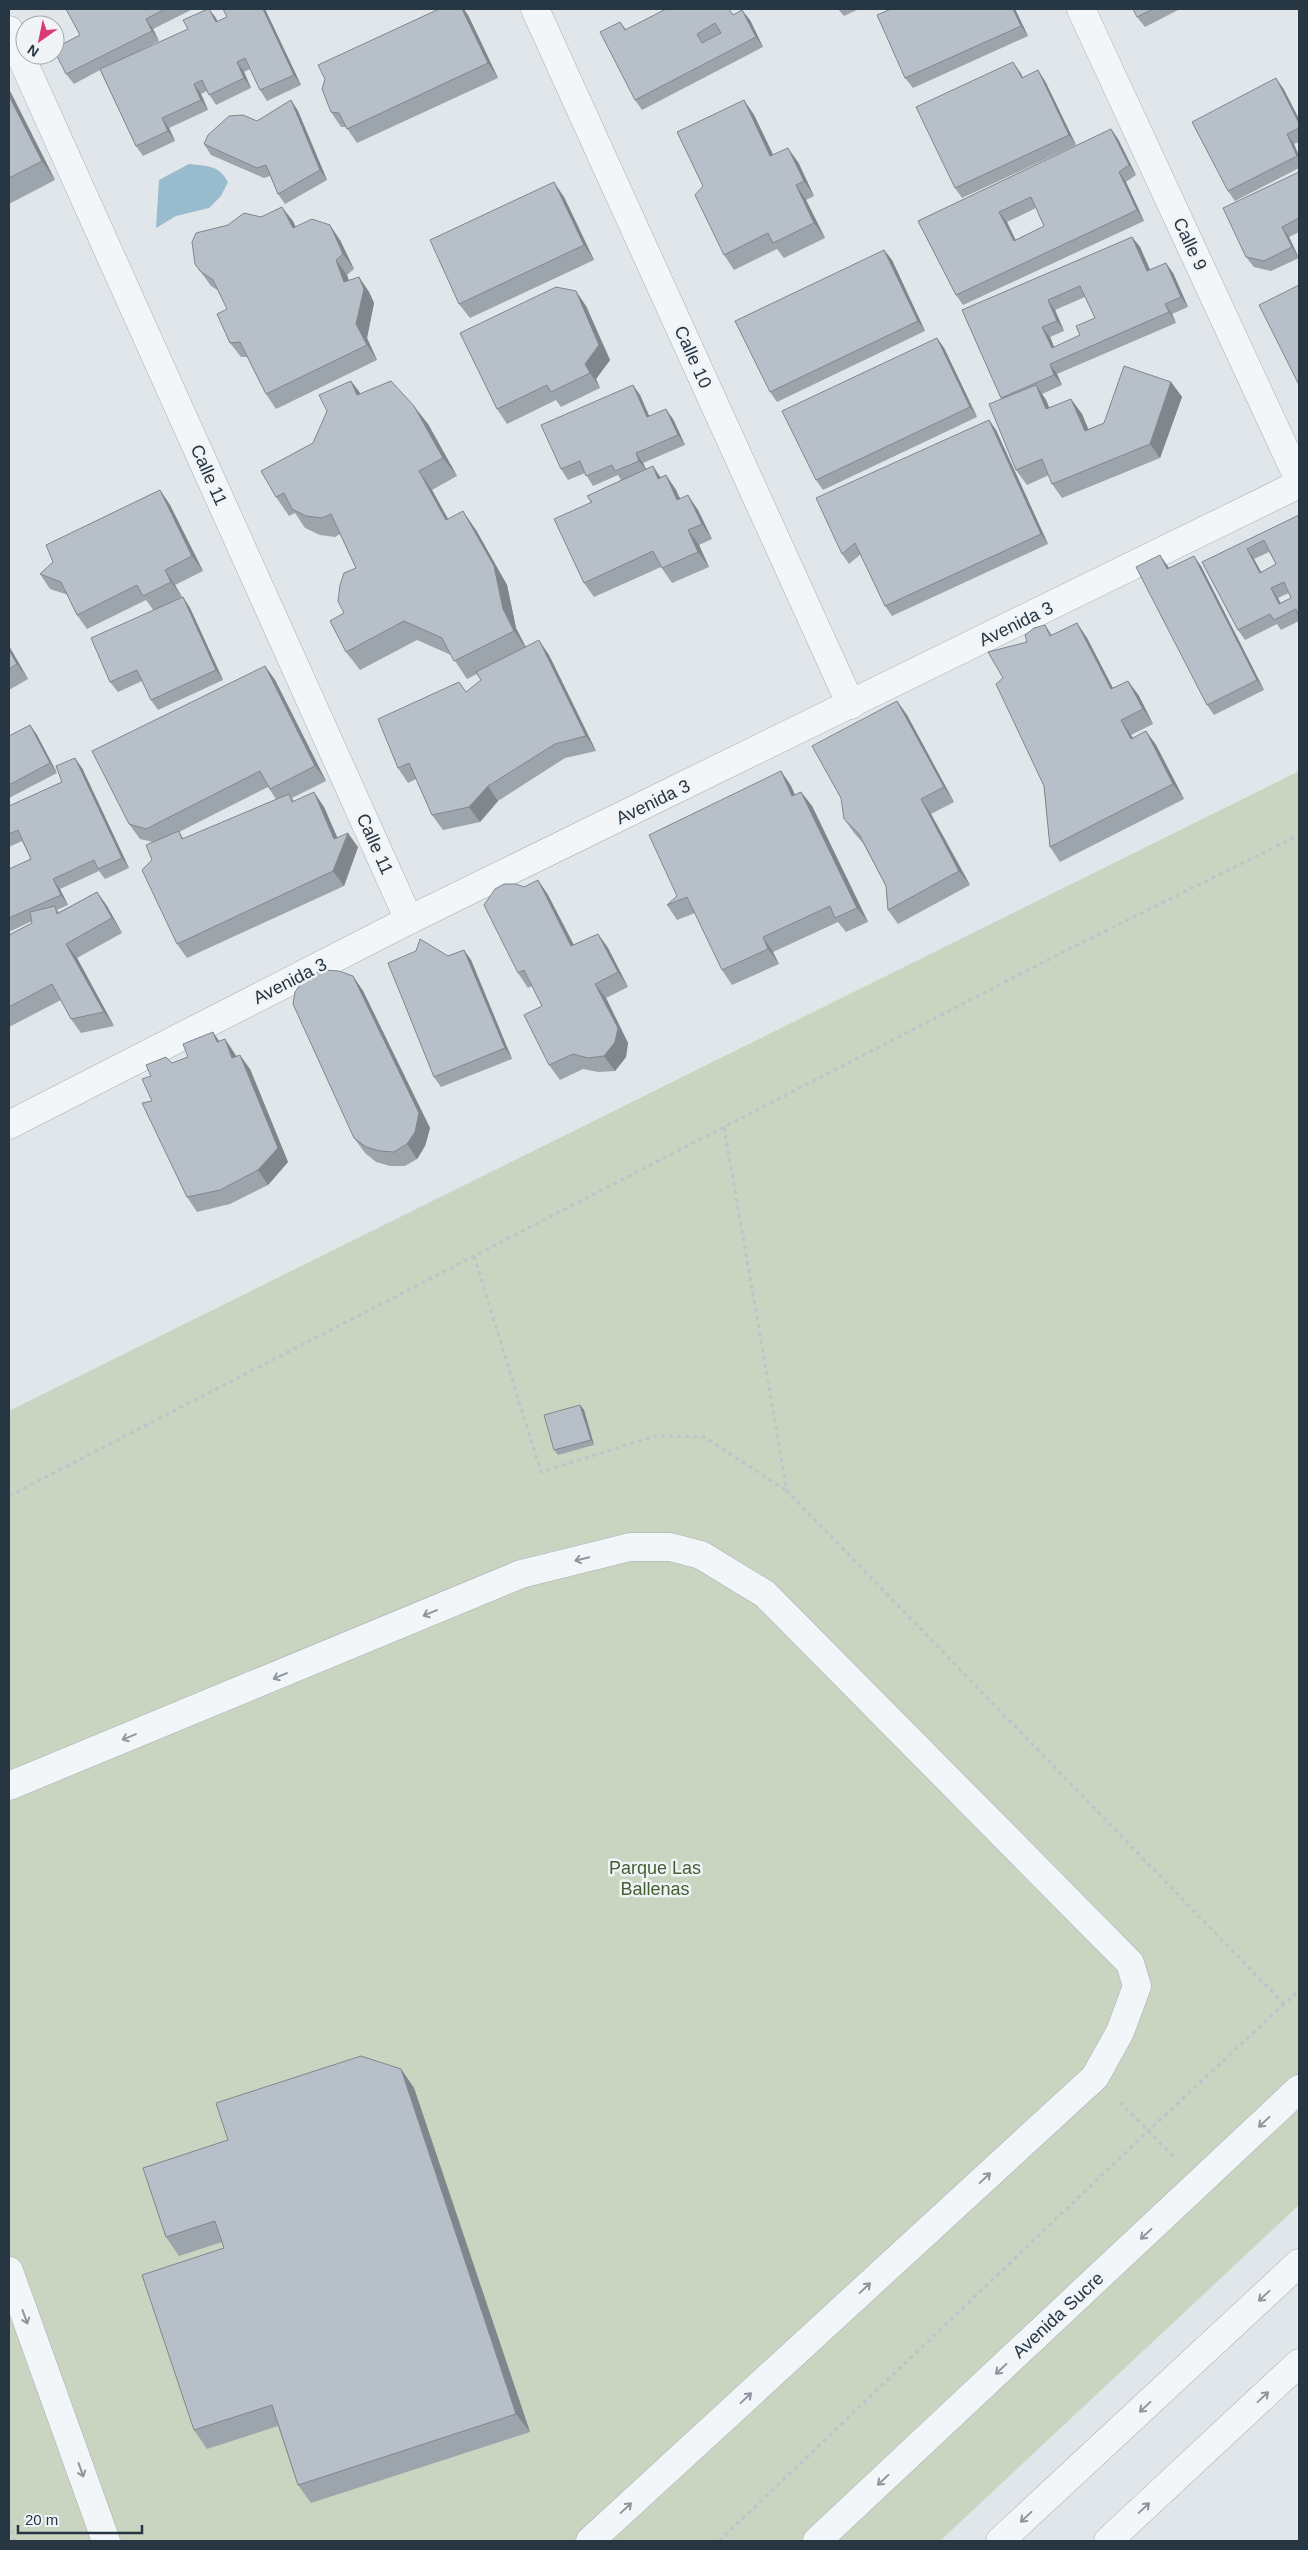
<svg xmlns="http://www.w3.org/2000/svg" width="1308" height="2550" font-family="Arial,sans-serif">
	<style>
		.green { fill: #c9d5c0 }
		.water { fill: #98bbcd }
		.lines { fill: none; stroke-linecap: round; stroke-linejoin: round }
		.street-casing { stroke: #a5aeb5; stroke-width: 29 }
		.path { stroke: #bec4c9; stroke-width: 3; stroke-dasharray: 4 4; stroke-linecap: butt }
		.street { stroke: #f3f6f8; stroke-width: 28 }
		.wall { fill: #9da5ac; fill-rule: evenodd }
		.shaded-wall { fill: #80868c }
		.building { fill: #b7c0c8; stroke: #80868c; fill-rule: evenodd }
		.oneway { stroke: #8d969e }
		.labels { text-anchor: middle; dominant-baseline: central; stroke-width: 5; stroke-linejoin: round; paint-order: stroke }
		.street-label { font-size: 18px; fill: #273643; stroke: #f0f4f7 }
		.park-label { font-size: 18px; fill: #446033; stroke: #f0f4f7 }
	</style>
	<rect width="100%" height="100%" fill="#e0e6ea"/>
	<!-- green -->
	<polygon class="green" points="1299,771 1299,2205 940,2541 9,2541 9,1411"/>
	<!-- water -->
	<path class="water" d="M189,164c18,2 30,1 39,18l-7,14 -12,12 -33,8 -20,12 3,-48z"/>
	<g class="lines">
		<!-- street casing -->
		<g class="street-casing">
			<g id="street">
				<polyline points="535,9 851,705"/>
				<polyline points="1081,9 1299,480"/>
				<polyline points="9,30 409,920"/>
				<polyline points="9,1125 409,920 1299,484"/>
				<polyline points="9,1786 521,1574 630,1547 670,1547 701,1555 765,1594 1130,1963 1137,1986 1120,2032 1095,2077 590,2541"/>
				<polyline points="9,2271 106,2541"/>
				<polyline points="817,2541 1299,2089"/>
				<polyline points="1000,2541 1299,2263"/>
				<polyline points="1108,2541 1299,2363"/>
			</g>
		</g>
		<!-- path -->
		<g class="path">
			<polyline points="724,1127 787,1491 1284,2004"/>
			<polyline points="474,1256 541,1472 655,1436 704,1437 787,1491"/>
			<polyline points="9,1496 1067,950 1299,835"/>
			<polyline points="1120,2102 1174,2157"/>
			<polyline points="9,2523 15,2541"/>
			<polyline points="719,2541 1148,2131 1299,1990"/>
		</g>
		<!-- street -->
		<use href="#street" class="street"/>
	</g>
	<!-- wall -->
	<g class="wall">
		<polygon points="66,9 193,9 153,29 159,41 129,56 188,29 209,9 217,22 265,9 301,85 267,101 260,90 250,69 244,72 251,88 216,105 207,91 201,94 208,110 169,128 175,141 143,156 136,146 100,70 74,84 66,74 80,35"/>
		<polygon points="838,9 859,9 844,16"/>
		<polygon points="891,9 1015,9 1028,36 913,88 905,78"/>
		<polygon points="1133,9 1180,9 1145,27 1137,17"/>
		<polygon points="734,14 750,20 763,47 642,110 635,100 620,22 626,29"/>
		<polygon points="468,15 498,78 357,143 346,127 341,127 331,112"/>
		<polygon points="1020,72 1023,78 1045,81 1076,145 962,198 955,188"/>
		<polygon points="1283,88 1299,119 1299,142 1294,144 1299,156 1299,168 1235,201 1228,191"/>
		<polygon points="9,89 55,180 9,204"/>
		<polygon points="291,100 298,111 327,180 285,204 278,194 270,176 264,178 211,155 204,144 257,121"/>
		<polygon points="744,100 754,115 773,155 798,162 814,196 806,200 825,238 784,258 777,249 734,270 724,255 703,186"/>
		<path d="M1111,129l7,10 18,36 -10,7 18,39 -181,84 -7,-10 -38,-74zM1036,208l8,18 -29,14 -8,-18z"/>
		<polygon points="1299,172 1299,232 1289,237 1299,258 1271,271 1254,267 1246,257"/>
		<polygon points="564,197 594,260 470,318 459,304"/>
		<polygon points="261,217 293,221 295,227 340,240 354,269 347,275 349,281 359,277 369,292 374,303 367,338 377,360 276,409 266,394 247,357 241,357 230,343 227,309 219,291 211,286 195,264 228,225"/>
		<path d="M1132,237l8,10 10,23 23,3 15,34 -16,7 4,9 -119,51 5,11 -20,9 4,6 3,8 22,-9 11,15 6,15 16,-6 67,-41 11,15 -22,61 -98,40 -10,-14 -3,-9 -22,10 -11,-15 -14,-71 -40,-89zM1085,297l10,21 -15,17 -26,12 -4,-10 14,-6 -9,-21z"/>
		<polygon points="884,250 892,260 925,331 777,402 770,392"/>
		<polygon points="586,306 610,360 596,379 600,388 561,407 556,400 507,424 497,409"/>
		<polygon points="937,338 944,348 977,417 823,490 816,480"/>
		<polygon points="351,381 361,394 428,424 457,476 432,490 448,519 476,530 507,585 516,628 526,647 549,655 596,751 565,758 498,801 480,822 443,830 432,815 416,779 408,783 398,768 466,692 481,680 477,674 467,679 451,655 417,640 360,670 346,652 344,613 356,568 340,534 335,537 320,535 305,528 295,513 289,516 276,497 313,443"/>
		<polygon points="640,395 649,416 673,419 685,445 643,463 646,469 653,466 660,477 666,475 676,490 680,499 698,510 712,539 699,545 709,567 672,583 661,567 594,597 584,583 591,503 587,496 621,480 618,475 593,486 585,473 568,480 561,469"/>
		<polygon points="989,420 996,430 1048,544 892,616 885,606 861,554 849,564 842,554"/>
		<polygon points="160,490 170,505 203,571 175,585 182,597 155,610 183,597 190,608 223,680 158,710 151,700 142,681 118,692 110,682 154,611 146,600 87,629 77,615 68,595 50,589 40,574"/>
		<path d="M1299,515v106l-18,9 -4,-6 -32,16 -7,-10 -36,-68zM1269,552l7,12 -15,8 -7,-13zM1289,593l2,5 -11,5 -2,-5z"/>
		<polygon points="1167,565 1169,568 1201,566 1264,690 1214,715 1207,705"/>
		<polygon points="1077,623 1087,638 1113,688 1128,681 1139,696 1153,724 1131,735 1133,738 1146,731 1156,745 1184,799 1060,862 1050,847 1044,786 1003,678 1027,642 1045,625 1052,635"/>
		<polygon points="9,646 28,679 9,690"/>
		<path d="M265,666l10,14 51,101 -34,17 2,3 30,6 13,31 21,9 -14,39 -157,72 -10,-14 -25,-84 1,-18 -13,-3 -11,-15zM268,787l8,12 -92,40 -5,-7z"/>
		<polygon points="897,701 907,715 954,802 931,814 970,885 898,924 888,910 886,886 863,843 855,834 844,819"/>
		<polygon points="30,725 37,735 57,773 9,798 9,736"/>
		<polygon points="82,768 129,868 105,879 99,871 60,889 68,905 57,910 59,912 97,892 107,906 122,933 77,958 114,1026 81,1033 71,1019 61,1000 9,1027 9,935 32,923 32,921 9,932 9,869 31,859 22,841 9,847 9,806 62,782"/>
		<polygon points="781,771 791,786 795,795 801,792 812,806 868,922 846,932 838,922 773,952 779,964 732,985 722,970 695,913 677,920 667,905 677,896"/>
		<polygon points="538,880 548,895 574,945 598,934 608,948 628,987 606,998 628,1043 626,1057 615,1071 598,1072 583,1069 560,1080 549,1065 542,1006 532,986 528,988 518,973 524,887"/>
		<polygon points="464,950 471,960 512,1059 441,1087 434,1077 448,956"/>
		<polygon points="353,976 363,991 430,1128 425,1146 417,1159 405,1166 390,1166 376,1162 365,1153 354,1138"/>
		<polygon points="213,1032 219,1042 225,1039 236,1056 250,1069 288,1162 268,1185 230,1204 197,1212 187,1197 152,1101 172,1063 188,1057"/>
		<polygon points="580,1405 584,1410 594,1445 558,1455 554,1450"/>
		<polygon points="401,2069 414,2088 530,2432 311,2503 298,2485 278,2426 207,2449 194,2430 224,2248 222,2242 179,2256 166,2237 228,2140"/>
	</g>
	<!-- shaded-wall -->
	<g class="shaded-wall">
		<polygon points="209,9 216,18 223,33 216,22"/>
		<polygon points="263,9 265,9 301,85 294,75"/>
		<polygon points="462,9 464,9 468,15 498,78 488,63"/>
		<polygon points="1013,9 1015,9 1028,36 1021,26"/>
		<polygon points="742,10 750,20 763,47 756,37"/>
		<polygon points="146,19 153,29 159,41 152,31"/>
		<polygon points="237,62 244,72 251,88 244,78"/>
		<polygon points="1013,62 1020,72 1029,89 1022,78"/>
		<polygon points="1038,70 1045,81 1076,145 1069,135"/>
		<polygon points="1276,78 1283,88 1299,119 1299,123"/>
		<polygon points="194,84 201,94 208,110 201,100"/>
		<polygon points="9,89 55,180 42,161 9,96"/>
		<polygon points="291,100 298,111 327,180 320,170"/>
		<polygon points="744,100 754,115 781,171 770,156"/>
		<polygon points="162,118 169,128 175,141 168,131"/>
		<polygon points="1111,129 1118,139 1136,175 1129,165"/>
		<polygon points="1287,134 1294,144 1299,156 1299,159"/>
		<polygon points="788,148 798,162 814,196 804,181"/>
		<polygon points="1119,172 1126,182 1144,221 1137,210"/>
		<polygon points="554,182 564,197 594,260 584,245"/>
		<polygon points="796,185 806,200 825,238 814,223"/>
		<polygon points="282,207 293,221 303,243 293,228"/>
		<polygon points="999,212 1007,222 1021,251 1014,241"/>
		<polygon points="330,225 340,240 354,269 343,254"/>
		<polygon points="1282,227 1289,237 1299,258 1292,247"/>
		<polygon points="1132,237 1140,247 1155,281 1147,271"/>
		<polygon points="884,250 892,260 925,331 918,321"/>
		<polygon points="336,260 347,275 355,297 344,282"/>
		<polygon points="1166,263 1173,273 1188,307 1181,297"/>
		<polygon points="359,277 369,292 374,303 367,338 377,360 367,345 356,324"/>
		<polygon points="576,291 586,306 610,360 596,379 600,388 590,373 585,364"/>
		<polygon points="1048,300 1055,310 1064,331 1057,321"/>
		<polygon points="1165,304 1172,314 1176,323 1169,312"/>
		<polygon points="1042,327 1050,337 1059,359 1052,348"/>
		<polygon points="937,338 944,348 977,417 970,407"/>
		<polygon points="1050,364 1057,374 1062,385 1054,375"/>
		<polygon points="351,381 365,400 357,395"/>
		<polygon points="1171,382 1182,397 1160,458 1150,444"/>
		<polygon points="633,385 640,395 654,427 647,417"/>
		<polygon points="1036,385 1046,400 1056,424 1046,409"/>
		<polygon points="1071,399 1082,414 1095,445 1085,431"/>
		<polygon points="414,406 428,424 457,476 443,458"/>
		<polygon points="666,409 673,419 685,445 678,435"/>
		<polygon points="989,420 996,430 1048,544 1041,534"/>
		<polygon points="636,453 643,463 647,471 639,461"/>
		<polygon points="653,466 663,481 658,479"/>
		<polygon points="419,471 432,490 459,539 446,520"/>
		<polygon points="666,475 676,490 688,515 677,500"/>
		<polygon points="160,490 170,505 203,571 192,556"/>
		<polygon points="688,495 698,510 712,539 702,524"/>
		<polygon points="463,511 476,530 507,585 516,628 527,650 514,631 503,609"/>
		<polygon points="688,530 699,545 709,567 698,552"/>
		<polygon points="1247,549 1254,559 1267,583 1260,573"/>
		<polygon points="1160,555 1167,565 1174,579 1167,569"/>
		<polygon points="1194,556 1201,566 1264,690 1257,680"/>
		<polygon points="165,570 175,585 182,597 171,582"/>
		<polygon points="1271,588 1278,598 1286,614 1279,604"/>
		<polygon points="183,597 190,608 223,680 216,670"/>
		<polygon points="1077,623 1087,638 1121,704 1111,689"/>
		<polygon points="539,640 549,655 596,751 586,736"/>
		<polygon points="9,646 28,679 17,664 9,650"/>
		<polygon points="265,666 275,680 326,781 315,766"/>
		<polygon points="1128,681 1139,696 1153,724 1143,709"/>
		<polygon points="897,701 907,715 954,802 944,787"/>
		<polygon points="1121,720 1131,735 1141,753 1131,739"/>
		<polygon points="30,725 37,735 57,773 50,763"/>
		<polygon points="1146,731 1156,745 1184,799 1173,784"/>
		<polygon points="75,758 82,768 129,868 122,858"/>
		<polygon points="781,771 791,786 802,811 792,796"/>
		<polygon points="488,786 498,801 480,822 469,807"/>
		<polygon points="314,792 324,807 342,848 348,833 358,847 344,886 333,871 334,839"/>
		<polygon points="801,792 812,806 868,922 857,908"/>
		<polygon points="921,799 931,814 970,885 959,871"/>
		<polygon points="53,879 60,889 68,905 61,895"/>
		<polygon points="538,880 548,895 582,961 571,946"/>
		<polygon points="97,892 107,906 122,933 112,918"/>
		<polygon points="598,934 608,948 628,987 618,972"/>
		<polygon points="763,937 773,952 779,964 768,949"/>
		<polygon points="66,944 77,958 114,1026 104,1012"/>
		<polygon points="464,950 471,960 512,1059 505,1048"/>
		<polygon points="353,976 363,991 430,1128 425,1146 417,1159 407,1144"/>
		<polygon points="595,984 606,998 628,1043 626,1057 615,1071 604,1056"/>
		<polygon points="213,1032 223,1047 217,1042"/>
		<polygon points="225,1039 235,1054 243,1072 232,1058"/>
		<polygon points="240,1055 250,1069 288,1162 268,1185 258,1170"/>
		<polygon points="580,1405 584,1410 594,1445 591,1440"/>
		<polygon points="401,2069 414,2088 530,2432 516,2414"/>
	</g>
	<!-- building -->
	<g class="building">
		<polygon points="66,9 165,9 146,19 152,31 66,74 55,52 55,48 80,35"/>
		<polygon points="208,9 209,9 216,22 227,17 223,9 263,9 294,75 260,90 245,58 237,62 244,78 209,95 202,80 194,84 201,100 162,118 168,131 136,146 100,69 188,29 183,20"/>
		<polygon points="439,9 462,9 488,63 347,129 339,113 331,112 322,89 325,79 318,65"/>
		<path d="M666,9h63l4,6 9,-5 14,27 -121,63 -35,-68 20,-10 5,8zM715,23l6,10 -19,10 -5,-9z"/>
		<polygon points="891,9 1013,9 1021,26 905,78 877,15"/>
		<polygon points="1133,9 1153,9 1137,17"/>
		<polygon points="1013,62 1022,78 1038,70 1069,135 955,188 916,107"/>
		<polygon points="1276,78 1299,123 1299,128 1287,134 1297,156 1228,191 1192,122"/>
		<polygon points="9,96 42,161 9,178"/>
		<polygon points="291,100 320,170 278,194 266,165 257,168 204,144 208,135 229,116 243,115 257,121"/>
		<polygon points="744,100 770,156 788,148 804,181 796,185 814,223 773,243 768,233 724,255 695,195 703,186 677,132"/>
		<path d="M1111,129l18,36 -10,7 18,38 -181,85 -38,-74zM1031,197l13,29 -30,15 -15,-29z"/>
		<polygon points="1299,172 1299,218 1282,227 1292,247 1264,261 1246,257 1223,208"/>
		<polygon points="554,182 584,245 459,304 430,240"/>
		<polygon points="282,207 293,228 312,219 330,225 343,254 336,260 344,282 359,277 364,289 356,324 367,345 266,394 240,342 230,343 217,314 227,309 213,280 200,271 195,264 192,242 196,233 228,225 244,213 261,217"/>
		<path d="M1132,237l15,34 19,-8 15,34 -16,7 4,8 -119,52 4,11 -53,23 -39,-88zM1080,286l15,32 -19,8 4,9 -28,13 -10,-21 15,-6 -9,-21z"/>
		<polygon points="884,250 918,321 770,392 735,321"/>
		<polygon points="1299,285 1299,385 1259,305"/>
		<polygon points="556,287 576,291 599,345 585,364 590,373 551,392 547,385 497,409 460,333"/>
		<polygon points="937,338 970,407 816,480 782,411"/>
		<polygon points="1124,366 1171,382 1150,444 1052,484 1042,459 1016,470 989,404 1036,385 1046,409 1071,399 1085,431 1104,423"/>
		<polygon points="351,381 357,395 391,381 414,406 443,458 419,471 446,520 463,511 494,566 503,609 514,631 454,661 442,638 404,621 346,652 330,621 344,613 338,601 340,585 344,573 356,568 331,514 322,518 306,516 292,509 284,493 276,497 261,471 313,443 327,411 319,395"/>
		<polygon points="633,385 647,417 666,409 678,435 636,453 639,461 615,471 612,465 586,476 580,461 561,469 541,425"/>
		<polygon points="989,420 1041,534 885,606 855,543 842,554 816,498"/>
		<polygon points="653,466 658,479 666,475 677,500 688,495 702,524 688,530 698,552 662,568 653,551 584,583 554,519 592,502 587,496"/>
		<polygon points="160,490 192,556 165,570 171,582 143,596 137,585 77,615 61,582 40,574 53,562 46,545"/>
		<path d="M1299,515v102l-3,-8 -22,11 -4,-6 -32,16 -36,-68zM1264,540l12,24 -16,9 -13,-24zM1284,582l7,16 -12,6 -8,-16z"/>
		<polygon points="1160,555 1167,569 1194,556 1257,680 1207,705 1136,567"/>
		<polygon points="183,597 216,670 151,700 137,670 110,682 91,638"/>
		<polygon points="1077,623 1111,689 1128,681 1143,709 1121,720 1131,739 1146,731 1173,784 1050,847 1044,786 996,684 1003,678 988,652 1027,642 1025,635 1034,628 1045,625 1050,636"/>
		<polygon points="539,640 586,736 555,744 488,786 469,807 432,815 409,763 398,768 378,719 459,682 466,692 481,680 476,672"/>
		<polygon points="9,650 17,664 9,669"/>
		<polygon points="265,666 315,766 270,789 260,771 146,829 129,824 92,751"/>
		<polygon points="897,701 944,787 921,799 959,871 888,910 886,886 859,834 844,819 841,798 812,746"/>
		<polygon points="30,725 50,763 9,785 9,736"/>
		<polygon points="75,758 122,858 98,869 94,860 53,879 61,895 9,918 9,869 31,859 18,830 9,834 9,806 62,782 56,766"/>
		<polygon points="781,771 792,796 801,792 857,908 835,918 830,906 763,937 768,949 722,970 687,897 667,905 677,896 649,835"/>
		<polygon points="314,792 334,839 348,833 333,871 177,944 142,870 152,860 146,845 179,831 182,839 289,794 292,802"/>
		<polygon points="538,880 571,946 598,934 618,972 595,984 618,1028 615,1042 604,1056 588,1058 573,1054 549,1065 524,1015 542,1006 524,970 518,973 484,905 495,889 504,884 516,884 524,887"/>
		<polygon points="97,892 112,918 66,944 104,1012 71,1019 52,984 9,1007 9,935 32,923 30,912 55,906 57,914"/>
		<polygon points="420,939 448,956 464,950 505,1048 434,1077 388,963 416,951"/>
		<polygon points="325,970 339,971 353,976 419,1113 415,1132 407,1144 394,1152 380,1151 366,1147 354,1138 293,1004 295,992 302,982 314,973"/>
		<polygon points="213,1032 217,1042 225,1039 232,1058 240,1055 278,1148 258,1170 220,1190 187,1197 142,1103 152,1101 142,1079 151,1076 146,1065 166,1057 172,1063 188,1057 183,1044"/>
		<polygon points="580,1405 591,1440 554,1450 544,1415"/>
		<polygon points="361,2056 401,2069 516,2414 298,2485 272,2405 194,2430 142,2275 224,2248 215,2221 166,2237 143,2168 228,2140 216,2103"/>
	</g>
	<!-- one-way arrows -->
	<defs><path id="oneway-shaft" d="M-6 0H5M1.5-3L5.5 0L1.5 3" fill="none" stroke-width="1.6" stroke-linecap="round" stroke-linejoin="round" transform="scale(1.25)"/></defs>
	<g class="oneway">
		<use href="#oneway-shaft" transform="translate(582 1559) rotate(166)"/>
		<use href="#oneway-shaft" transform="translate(430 1613) rotate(157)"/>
		<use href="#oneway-shaft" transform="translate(280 1676) rotate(157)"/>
		<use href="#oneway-shaft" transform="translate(129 1737) rotate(158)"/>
		<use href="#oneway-shaft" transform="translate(1264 2122) rotate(137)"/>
		<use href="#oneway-shaft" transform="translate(985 2178) rotate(-43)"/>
		<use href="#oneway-shaft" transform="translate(1146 2234) rotate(137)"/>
		<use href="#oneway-shaft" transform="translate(865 2288) rotate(-43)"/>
		<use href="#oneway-shaft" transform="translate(1264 2296) rotate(137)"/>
		<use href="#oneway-shaft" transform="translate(25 2317) rotate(70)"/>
		<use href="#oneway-shaft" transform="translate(1001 2369) rotate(137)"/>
		<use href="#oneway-shaft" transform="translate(1263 2397) rotate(-43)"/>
		<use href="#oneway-shaft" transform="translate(746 2398) rotate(-43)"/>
		<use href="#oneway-shaft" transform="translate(1145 2407) rotate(137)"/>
		<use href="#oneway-shaft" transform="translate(81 2470) rotate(70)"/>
		<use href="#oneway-shaft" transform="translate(883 2480) rotate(137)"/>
		<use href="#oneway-shaft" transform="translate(626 2508) rotate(-43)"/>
		<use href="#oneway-shaft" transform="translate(1144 2508) rotate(-43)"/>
		<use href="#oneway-shaft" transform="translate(1026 2517) rotate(137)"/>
	</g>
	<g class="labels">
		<!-- street labels -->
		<g class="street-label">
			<text transform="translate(1190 244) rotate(65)">Calle 9</text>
			<text transform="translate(693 357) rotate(66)">Calle 10</text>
			<text transform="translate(209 475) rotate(66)">Calle 11</text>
			<text transform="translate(1016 624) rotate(-26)">Avenida 3</text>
			<text transform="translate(653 802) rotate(-26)">Avenida 3</text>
			<text transform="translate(375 844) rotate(66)">Calle 11</text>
			<text transform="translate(290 981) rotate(-27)">Avenida 3</text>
			<text transform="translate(1058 2315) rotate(-43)">Avenida Sucre</text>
		</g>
		<!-- park labels -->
		<g class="park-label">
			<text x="655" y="1868">Parque Las<tspan x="655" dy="21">Ballenas</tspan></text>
		</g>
	</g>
	<!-- border -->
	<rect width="1308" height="2550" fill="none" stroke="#273643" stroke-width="20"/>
	<!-- north arrow -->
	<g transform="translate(40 40) rotate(213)"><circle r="24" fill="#f0f4f7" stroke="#a0a8af"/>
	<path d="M0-4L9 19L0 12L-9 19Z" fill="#d83c70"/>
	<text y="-8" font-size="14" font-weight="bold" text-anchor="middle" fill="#273643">N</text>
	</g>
	<!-- scale -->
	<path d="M18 2525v8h124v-8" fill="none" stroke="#273643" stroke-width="2.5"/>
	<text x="25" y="2525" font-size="15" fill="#273643" stroke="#f0f4f7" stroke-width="4" paint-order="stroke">20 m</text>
</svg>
